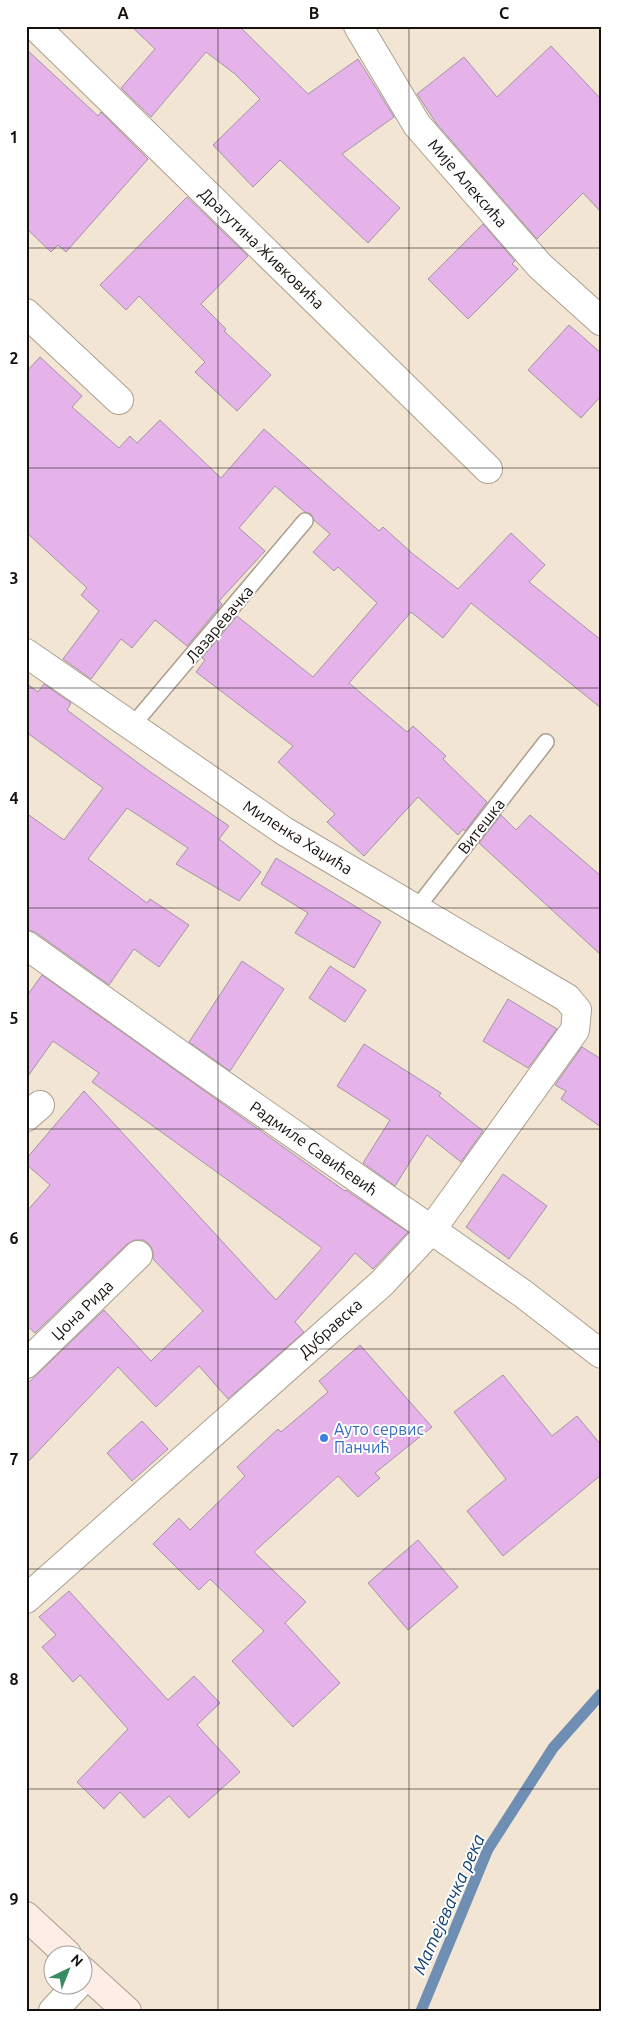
<svg xmlns="http://www.w3.org/2000/svg" width="627" height="2037" font-family="Ubuntu,sans-serif">
	<style>
		.lines { fill: none; stroke-linecap: round; stroke-linejoin: round }
		.stream { stroke: #6e8eb3; stroke-width: 11 }
		.building { fill: #e5b2e9; stroke: #a395a4 }
		.service-casing { stroke: #aba08f; stroke-width: 18 }
		.minor-casing { stroke: #aba08f; stroke-width: 30 }
		.secondary-casing { stroke: #aba08f; stroke-width: 30 }
		.service { stroke: #fff; stroke-width: 15 }
		.minor { stroke: #fff; stroke-width: 28 }
		.secondary { stroke: #fdede6; stroke-width: 28 }
		.grid { fill: none; stroke: #16110c; stroke-width: 1; stroke-opacity: 0.55 }
		.shop-dot { fill: #3f7fe0; stroke: #fff; stroke-width: 2 }
		.labels { text-anchor: middle; dominant-baseline: central; stroke-width: 4; stroke-linejoin: round; paint-order: stroke }
		.street-label { font-size: 16px; fill: #16110c; stroke: #fff }
		.shop-label { font-size: 16px; fill: #366cbe; stroke: #fff; text-anchor: start }
		.water-label { font-size: 18px; font-style: italic; fill: #114273; stroke: #fff }
		.neatline { fill: none; stroke: #16110c; stroke-width: 2 }
		.grid-label { font-size: 16px; text-anchor: middle; font-weight: bold; fill: #16110c }
	</style>
	<rect width="100%" height="100%" fill="#f2e5d4"/>
	<g class="lines">
		<!-- stream -->
		<polyline class="stream" points="421,2011 488,1849 553,1748 601,1694"/>
	</g>
	<!-- building -->
	<g class="building">
		<polygon points="131,26 239,26 308,94 358,59 394,117 342,154 400,208 368,243 280,160 253,187 213,145 260,99 235,74 206,52 151,117 121,88 155,49"/>
		<polygon points="551,46 601,99 601,212 583,193 537,239 436,123 417,94 464,57 497,97"/>
		<polygon points="26,49 98,116 101,112 148,159 66,252 58,245 51,252 26,228"/>
		<polygon points="187,197 248,256 201,304 226,329 224,331 271,375 237,411 195,372 205,362 139,296 126,310 100,285"/>
		<polygon points="483,224 515,261 512,264 518,269 468,319 428,279"/>
		<polygon points="569,325 601,353 601,396 581,418 528,370"/>
		<polygon points="40,357 82,396 72,407 119,448 130,436 137,443 160,420 221,478 264,429 379,531 383,527 413,554 458,589 511,533 545,565 529,582 601,640 601,708 471,603 443,638 411,612 349,683 407,732 413,726 446,756 443,759 487,802 465,831 463,829 458,835 418,797 364,856 327,822 335,814 278,762 293,746 196,672 205,660 202,658 237,616 313,677 377,603 338,567 334,571 313,552 330,534 314,520 311,514 305,512 275,486 239,528 265,551 219,601 222,604 187,646 155,620 132,648 121,639 91,679 63,659 99,611 81,595 87,588 26,532 26,372"/>
		<polygon points="26,683 38,692 44,684 71,703 67,710 149,771 229,826 219,839 261,872 239,901 176,864 188,848 127,808 88,859 147,903 150,899 189,925 159,967 134,949 109,985 35,932 26,930 26,813 64,840 103,788 26,732"/>
		<polygon points="501,815 516,830 530,815 601,876 601,955 479,843"/>
		<polygon points="276,858 381,922 354,968 295,933 308,913 261,884"/>
		<polygon points="242,961 284,989 230,1071 189,1042"/>
		<polygon points="330,966 366,990 345,1022 309,998"/>
		<polygon points="42,975 345,1191 346,1190 408,1232 373,1269 355,1253 295,1322 304,1332 228,1399 199,1366 156,1407 118,1367 26,1464 26,1385 104,1310 151,1361 203,1311 153,1259 153,1251 149,1244 143,1240 135,1240 127,1244 35,1333 26,1325 26,1212 50,1185 26,1164 26,1159 84,1091 276,1300 322,1248 92,1082 99,1073 53,1041 26,1079 26,997"/>
		<polygon points="508,999 557,1029 528,1068 483,1041"/>
		<polygon points="364,1044 441,1093 439,1096 483,1131 461,1162 427,1135 395,1186 363,1163 390,1120 337,1086"/>
		<polygon points="582,1047 601,1059 601,1127 561,1099 566,1091 555,1085"/>
		<polygon points="503,1174 547,1206 509,1259 466,1227"/>
		<polygon points="360,1345 432,1427 375,1473 380,1478 358,1497 338,1476 254,1552 306,1602 285,1623 340,1683 293,1727 232,1661 264,1631 210,1579 199,1590 153,1544 179,1518 190,1530 245,1476 237,1467 278,1429 281,1432 328,1392 319,1381"/>
		<polygon points="503,1375 552,1436 577,1416 601,1445 601,1475 503,1556 467,1511 506,1479 454,1412"/>
		<polygon points="142,1421 168,1449 132,1481 107,1453"/>
		<polygon points="418,1540 458,1587 408,1630 368,1583"/>
		<polygon points="69,1591 168,1700 194,1676 220,1703 197,1725 240,1772 189,1818 169,1796 144,1818 120,1792 104,1809 77,1782 128,1729 80,1675 73,1682 42,1647 56,1635 39,1617"/>
	</g>
	<g class="lines">
		<!-- service casing -->
		<g class="service-casing">
			<g id="service">
				<polyline points="132,726 305,521"/>
				<polyline points="416,909 546,742"/>
			</g>
		</g>
		<!-- minor casing -->
		<g class="minor-casing">
			<g id="minor">
				<polyline points="35,26 488,469"/>
				<polyline points="358,26 417,125 540,266 601,321"/>
				<polyline points="26,313 119,400"/>
				<polyline points="26,653 284,831 567,998 577,1010 575,1030 432,1229 382,1283 26,1599"/>
				<polyline points="26,945 206,1073 522,1293 601,1354"/>
				<polyline points="26,1117 40,1105"/>
				<polyline points="26,1364 138,1255"/>
				<polyline points="53,2011 78,1984"/>
			</g>
		</g>
		<!-- secondary casing -->
		<g class="secondary-casing">
			<g id="secondary">
				<polyline points="26,1916 67,1954"/>
				<polyline points="82,1970 127,2011"/>
			</g>
		</g>
		<!-- service -->
		<use href="#service" class="service"/>
		<!-- minor -->
		<use href="#minor" class="minor"/>
		<!-- secondary -->
		<use href="#secondary" class="secondary"/>
	</g>
	<!-- grid -->
	<path class="grid" d="M218,26v1985M409,26v1985M26,248h575M26,468h575M26,688h575M26,908h575M26,1129h575M26,1349h575M26,1569h575M26,1789h575"/>
	<!-- markers -->
	<circle class="shop-dot" cx="324" cy="1438" r="5"/>
	<g class="labels">
		<!-- street labels -->
		<g class="street-label">
			<text transform="translate(468 183) rotate(49)">Мије Алексића</text>
			<text transform="translate(262 248) rotate(44)">Драгутина Живковића</text>
			<text transform="translate(219 624) rotate(-50)">Лазаревачка</text>
			<text transform="translate(481 826) rotate(-52)">Витешка</text>
			<text transform="translate(298 837) rotate(32)">Миленка Хаџића</text>
			<text transform="translate(314 1148) rotate(35)">Радмиле Савићевић</text>
			<text transform="translate(82 1310) rotate(-44)">Џона Рида</text>
			<text transform="translate(330 1328) rotate(-42)">Дубравска</text>
		</g>
		<!-- shop labels -->
		<g class="shop-label">
			<text x="334" y="1429">Ауто сервис<tspan x="334" dy="18">Панчић</tspan></text>
		</g>
		<!-- water labels -->
		<g class="water-label">
			<text transform="translate(448 1904) rotate(-66)">Матејевачка река</text>
		</g>
	</g>
	<!-- border -->
	<rect width="627" height="2037" fill="none" stroke="#ffffff" stroke-width="55"/>
	<!-- north arrow -->
	<g transform="translate(68 1970) rotate(43)"><circle r="24" fill="#ffffff" stroke="#a2a09e"/>
	<path d="M0-4L9 19L0 12L-9 19Z" fill="#378d60"/>
	<text y="-8" font-size="14" font-weight="bold" text-anchor="middle" fill="#16110c">N</text>
	</g>
	<rect x="28" y="28" width="572" height="1982" class="neatline"/>
	<g class="grid-label">
		<text x="123" y="19">A</text>
		<text x="314" y="19">B</text>
		<text x="504" y="19">C</text>
		<text x="14" y="143">1</text>
		<text x="14" y="364">2</text>
		<text x="14" y="584">3</text>
		<text x="14" y="804">4</text>
		<text x="14" y="1024">5</text>
		<text x="14" y="1244">6</text>
		<text x="14" y="1465">7</text>
		<text x="14" y="1685">8</text>
		<text x="14" y="1905">9</text>
	</g>
</svg>
